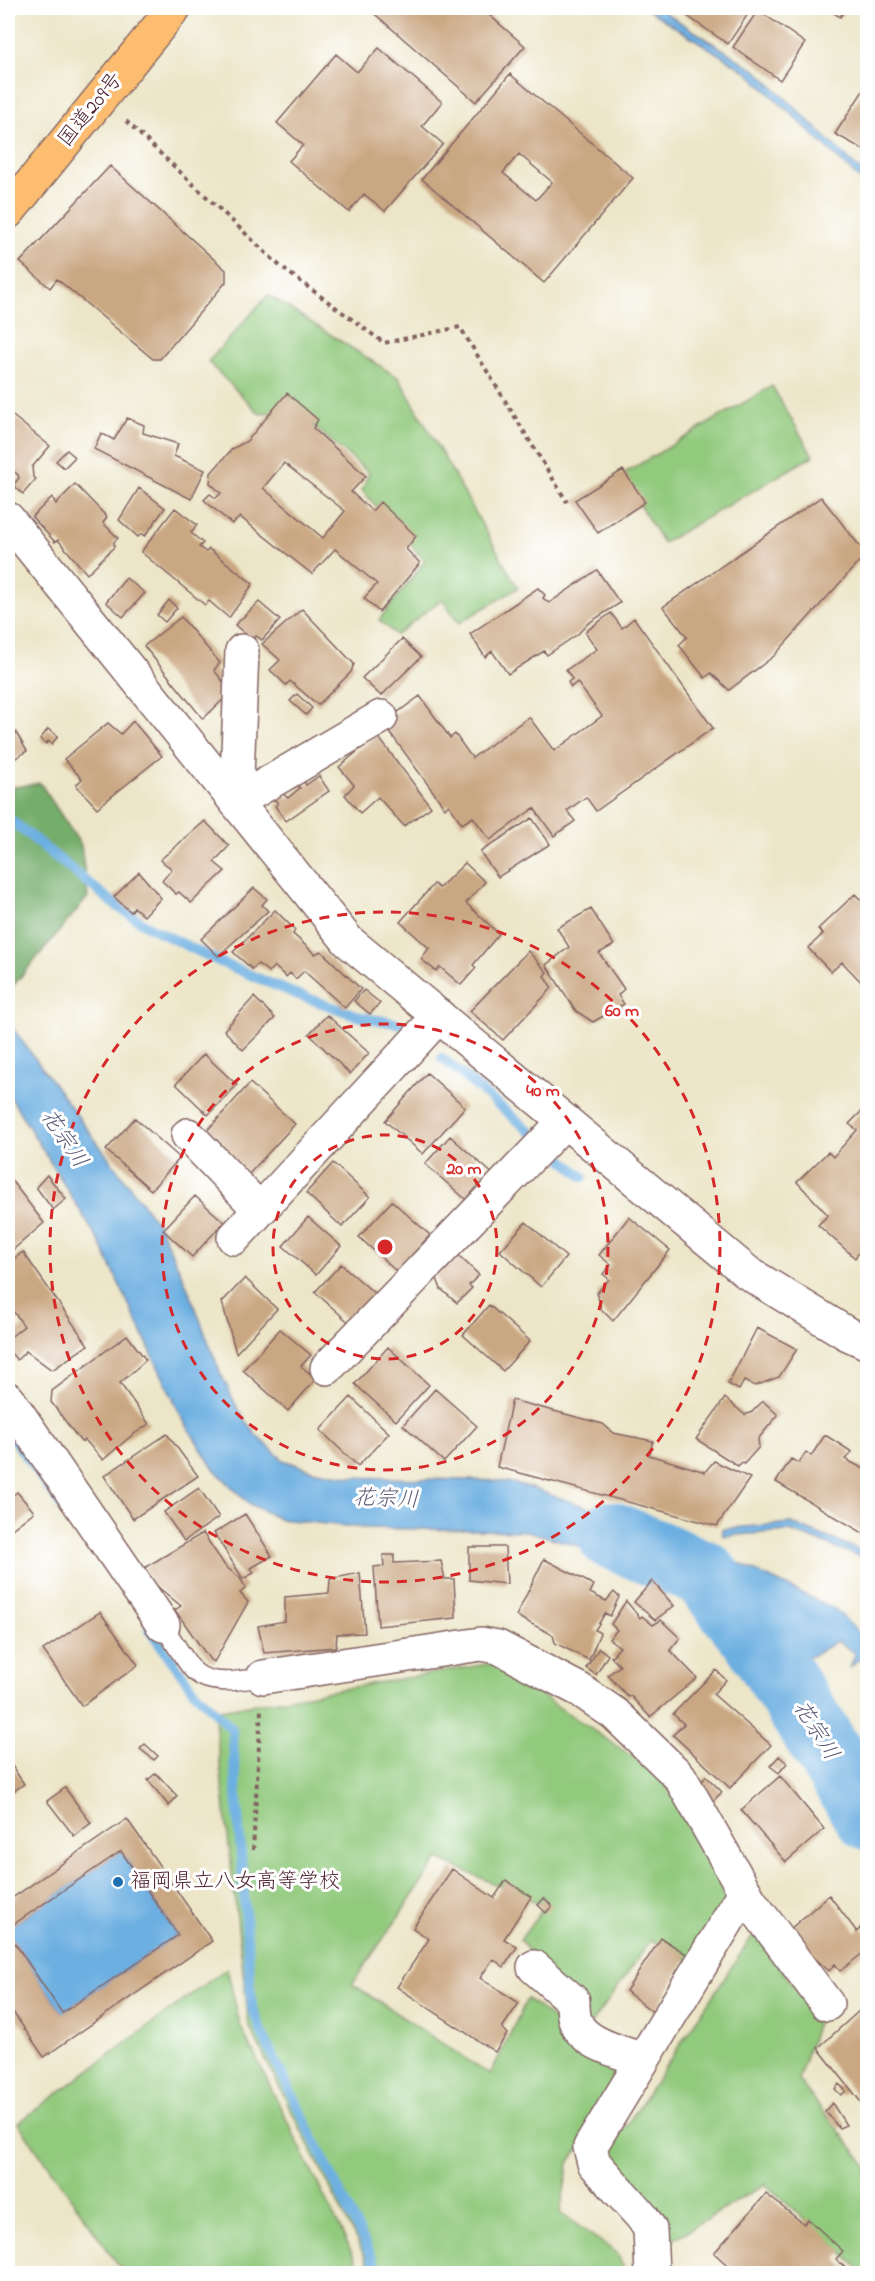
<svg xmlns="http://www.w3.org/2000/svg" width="875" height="2281" viewBox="0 0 875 2281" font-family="'Indie Flower','Klee One',sans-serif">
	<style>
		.green { fill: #91c97d; stroke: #6e7454; stroke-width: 1.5 }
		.forest { fill: #74ad6c; stroke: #5f664c; stroke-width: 1.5 }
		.water { fill: #6cafe1; stroke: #5b6786; stroke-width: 1.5 }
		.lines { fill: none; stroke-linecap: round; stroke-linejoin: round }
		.stream { stroke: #6cafe1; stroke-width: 10 }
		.river { stroke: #6cafe1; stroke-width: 68 }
		.building { fill: #caa783; fill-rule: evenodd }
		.service-casing { stroke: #836462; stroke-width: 21 }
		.minor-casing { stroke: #836462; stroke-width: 36 }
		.tertiary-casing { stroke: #836462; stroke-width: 36 }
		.trunk-casing { stroke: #836462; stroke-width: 36 }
		.path { stroke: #836462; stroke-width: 4; stroke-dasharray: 4.5 4.5; stroke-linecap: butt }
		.service { stroke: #fff; stroke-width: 18 }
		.minor { stroke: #fff; stroke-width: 33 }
		.tertiary { stroke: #fff; stroke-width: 33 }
		.trunk { stroke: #fcbd6f; stroke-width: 33 }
		.ring { fill: none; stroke: #d62828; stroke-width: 3; stroke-dasharray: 10 8 }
		.poi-dot { fill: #1f6fb2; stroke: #fff; stroke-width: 2 }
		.labels { text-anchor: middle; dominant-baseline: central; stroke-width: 6; stroke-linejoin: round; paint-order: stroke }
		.street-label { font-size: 21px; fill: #4a1f2b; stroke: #fff }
		.poi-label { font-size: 21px; fill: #4a1f2b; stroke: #fff; text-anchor: start }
		.water-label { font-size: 22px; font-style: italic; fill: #585974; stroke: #fff }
		.centre { fill: #d62828; stroke: #fff; stroke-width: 3 }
		.ring-label { font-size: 18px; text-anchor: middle; font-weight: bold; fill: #d62828; stroke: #fff; stroke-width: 6; stroke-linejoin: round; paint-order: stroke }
	</style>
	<rect width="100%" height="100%" fill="#fff"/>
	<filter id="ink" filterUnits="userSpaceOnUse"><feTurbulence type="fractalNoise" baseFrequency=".0167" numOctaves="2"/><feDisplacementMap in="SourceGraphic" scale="12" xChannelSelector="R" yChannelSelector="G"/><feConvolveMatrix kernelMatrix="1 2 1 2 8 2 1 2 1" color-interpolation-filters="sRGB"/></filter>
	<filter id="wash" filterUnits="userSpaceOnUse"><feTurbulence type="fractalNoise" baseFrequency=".008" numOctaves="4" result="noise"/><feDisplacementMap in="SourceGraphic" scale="24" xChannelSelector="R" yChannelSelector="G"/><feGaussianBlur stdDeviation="1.35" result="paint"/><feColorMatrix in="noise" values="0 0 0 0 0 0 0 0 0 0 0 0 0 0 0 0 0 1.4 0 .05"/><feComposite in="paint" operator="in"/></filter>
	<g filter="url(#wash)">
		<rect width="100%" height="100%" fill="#ece5c7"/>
		<path class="green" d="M268 295 399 378 518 588 459 623 442 599 396 635 379 620 425 561 362 490 369 473 292 408 260 414 208 362Z
			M772 386 813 456 663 543 621 475Z
			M493 1663 660 1775 729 1895 694 1964 651 1940 588 2029 520 1940 545 1906 438 1859 352 1984 490 2075 527 1999 627 2074 569 2163 560 2213 617 2253 626 2273H373L249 2026 214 1711Z
			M755 1932 818 2020 798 2080 867 2166V2273H864L765 2184 666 2244 602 2162Z
			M227 1968 240 2025 362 2273H124L18 2123Z"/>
		<path class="forest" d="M40 783 81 845 88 897 8 992V788Z"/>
		<path class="water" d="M645 8H658L757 71 867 177V186L747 72Z
			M8 1022 159 1226 187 1286 220 1372 237 1407 255 1434 283 1460 312 1470 351 1477 502 1481 522 1485 707 1548 687 1589 604 1553 527 1531 365 1528 279 1519 248 1503 213 1468 182 1418 100 1243 8 1093Z
			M791 1523 867 1553V1559L790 1531 723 1536 722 1529Z
			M728 1558 835 1609 867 1641V1651L850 1668 855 1653 837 1641 812 1656 785 1659 788 1670 826 1704 840 1751 867 1785V1852L773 1686 704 1601Z
			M121 1851 178 1935 62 2013 8 1933V1928Z"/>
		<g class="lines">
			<path class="stream" d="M8 818 118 907 149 927 220 962 293 993 361 1017 400 1024
				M442 1058 532 1133
				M561 1158 583 1177
				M8 1431 70 1518
				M149 1629 194 1691 232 1729 252 2008 265 2040 380 2274"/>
			<path class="river" d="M611 1535 704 1574 758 1641 868 1816"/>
		</g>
		<g id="blocks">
			<path class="building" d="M368 8H481L525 46 476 102Z
				M682 8H752L728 44 680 11Z
				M826 8H846L840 17Z
				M758 10 805 43 780 80 733 47Z
				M379 48 442 102 422 126 443 144 385 211 364 194 349 212 289 161 303 145 277 123 336 54 357 72Z
				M510 74 633 178 544 283 422 179ZM519 154 552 182 536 200 503 173Z
				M868 83V152L835 134Z
				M110 166 226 270V282L160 359H153L57 279 50 288 20 262Z
				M287 393 318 420 313 428 366 476 351 492 372 511 380 502 416 536 406 549 420 563 379 612 364 598 377 584 335 549 312 574 240 517 232 524 204 500 210 494 216 498 221 493 210 483 211 473 232 449 247 441ZM284 463 345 511 323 538 263 488Z
				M8 412 50 446 32 467 33 477 36 479 23 494 13 485 19 478 18 475 8 466Z
				M127 418 144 425 143 433 178 444 174 456 205 470 191 499 94 449 101 433 114 440Z
				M67 450 75 457 64 468 56 461Z
				M623 470 645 502 598 533 575 500Z
				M75 484 107 517 103 523 118 538 114 542V547L87 574 58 540 55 542 32 517 52 497 56 504Z
				M139 488 165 508 145 536 141 534 138 537 119 520Z
				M821 497 866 554 774 656 729 690 711 673 705 678 679 645 687 637 663 607Z
				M175 508 197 525 191 533 203 543 199 547 206 552 209 549 253 584 229 618 209 601 205 605 141 552Z
				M597 570 620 603 587 624 578 634 547 655 544 651 508 674 492 651 485 657 470 634 538 588 545 595 543 598 549 603Z
				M126 578 145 593 123 617 106 602Z
				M169 600 177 608 165 622 157 615Z
				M259 602 280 620 262 640 256 636 252 640 235 625Z
				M302 609 354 664 351 672 318 705 290 681 286 685 270 670 280 660 262 644Z
				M611 613 622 628 634 618 713 728 596 811 586 797 567 811 575 821 554 836 534 808 490 840 473 817 462 824 449 805 445 808 383 723 420 696 450 738 455 734 472 758 529 717 554 751 602 716 577 682 571 687 568 682 572 679 566 670 597 649 585 632Z
				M181 617 220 663 214 670 231 692 203 719 144 646Z
				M402 639 421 657 381 696 362 678Z
				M297 694 312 708 306 715 290 701Z
				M8 719 27 751 8 763Z
				M133 721 162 756 97 808 76 785 82 779 64 759 108 723 121 734Z
				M48 729 58 736 52 744 48 741 46 744 40 739Z
				M377 735 431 807 404 826 378 797 360 813 345 795 354 785 339 767Z
				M319 776 329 791 286 821 275 806 278 803 274 799 280 791 288 798 300 788 296 784 303 780 306 785Z
				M532 818 550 844 498 877 480 852Z
				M205 821 229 846 214 862 225 871 191 903 179 892 176 894 162 881 172 869 160 860Z
				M465 863 485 882 466 903 499 934 473 965 476 968 461 985 440 967 436 971 421 959 429 948 400 922 434 884 439 888Z
				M139 872 161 898 144 916 134 907 131 912 114 897Z
				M254 888 267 899 262 905 268 911 218 956 201 939Z
				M855 894 861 900 868 894V989L842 962 831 972 808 948 823 934 818 929Z
				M591 909 614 945 599 953 624 989 618 995 624 1004 593 1022 576 1011 546 965 569 947 557 928Z
				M275 910 295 930 293 934 315 954 321 951 361 989 345 1008 304 971 296 979 290 973 286 977 274 966 269 972 258 964 252 969 233 952Z
				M528 951 547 972 544 976 552 988 503 1040 470 1011Z
				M364 990 380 1003 370 1014 354 1001Z
				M254 997 275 1018 243 1050 224 1030Z
				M327 1015 369 1053 350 1074 309 1034Z
				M204 1054 237 1085 208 1115 176 1084Z
				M427 1073 465 1107 423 1154 385 1121Z
				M250 1083 295 1124 249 1174 204 1134Z
				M868 1105V1258L860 1251 855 1258 818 1225 828 1215 797 1182 828 1152 833 1157 857 1130 849 1124Z
				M135 1118 180 1158 151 1190 106 1150Z
				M450 1136 495 1176 470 1203 425 1164Z
				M333 1163 370 1197 342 1227 306 1193Z
				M47 1175 66 1199 53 1210 36 1187Z
				M8 1176 44 1223 8 1254Z
				M195 1196 224 1222 192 1257 163 1230Z
				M392 1201 430 1235 397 1272 359 1237Z
				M308 1217 341 1246 316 1275 283 1246Z
				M629 1217 670 1250 613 1321 601 1309 597 1293 609 1279 603 1274 611 1265 599 1255Z
				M526 1222 566 1257 541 1287 500 1251Z
				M23 1252 88 1345 52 1370 26 1351 17 1360 8 1350V1339L24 1326 8 1304V1263Z
				M457 1254 479 1275 469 1285 472 1288 457 1303 441 1289 436 1276Z
				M341 1264 381 1299 355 1328 315 1292Z
				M245 1278 277 1309 236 1353 222 1302Z
				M489 1305 530 1341 503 1371 463 1335Z
				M757 1328 797 1349 779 1377 755 1386 744 1381 739 1390 728 1384Z
				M280 1329 311 1355 301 1366 316 1379 288 1411 243 1370Z
				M127 1335 146 1360 120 1383 149 1424 131 1436 103 1460 85 1440 81 1442 51 1402 52 1391Z
				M388 1347 429 1385 396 1421 355 1384Z
				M435 1389 477 1426 444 1462 403 1425Z
				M351 1397 389 1433 358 1466 320 1430Z
				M725 1398 745 1415 752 1412 763 1401 778 1415 758 1439 759 1447 744 1464 742 1462 738 1466 696 1439Z
				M512 1400 603 1424 613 1433 653 1441 649 1455 705 1472 714 1461 750 1478 717 1526 497 1467Z
				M167 1434 198 1476 133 1519 104 1476Z
				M825 1435 852 1452 845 1459 868 1471V1536L776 1482 791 1459 799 1463 806 1452 811 1456Z
				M199 1488 219 1517 184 1541 164 1512Z
				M17 1492 34 1512 8 1532V1499Z
				M245 1514 272 1556 251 1568 254 1573 243 1579 214 1533Z
				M203 1533 225 1566 240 1578 246 1588 240 1593 248 1602 214 1662 210 1660 175 1610 181 1606 158 1587 155 1588 144 1568Z
				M469 1547H505L507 1584 469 1580Z
				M383 1555H394V1563L441 1561 445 1579H454L456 1618 378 1626 374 1567 384 1566Z
				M544 1559 594 1585 590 1593 606 1601 614 1592 619 1597 610 1616 605 1613 595 1630 600 1633 589 1660 555 1643 553 1635 516 1616Z
				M360 1573 365 1633 337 1634 336 1647 264 1653 258 1626 285 1621V1597L329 1593 330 1579Z
				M652 1581 674 1606 655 1620 634 1602Z
				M626 1601 640 1618 642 1616 653 1625 661 1620 680 1638 670 1650 697 1678 650 1717 631 1696 628 1697 608 1675 620 1666 611 1657 620 1647 609 1639 617 1630 611 1624Z
				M100 1612 138 1665 82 1706 43 1650Z
				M599 1648 608 1655 596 1675 586 1668Z
				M716 1670 726 1680 713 1694 771 1745 730 1788 673 1735 684 1724 673 1714Z
				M145 1744 158 1756 154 1760 140 1749Z
				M779 1756 787 1763 779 1773 770 1766Z
				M8 1760 24 1784 8 1795Z
				M156 1773 177 1796 169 1806 148 1780Z
				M706 1776 722 1792 711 1803 701 1783Z
				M780 1776 824 1829 786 1862 741 1810Z
				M65 1788 91 1823 74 1836 47 1801Z
				M127 1819 212 1941 44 2057 8 2005V1933L62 2013 178 1935 121 1851 8 1928V1901Z
				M452 1869 494 1898 506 1880 531 1897 504 1939 517 1947 504 1967 493 1959 480 1978 519 2003 502 2028 507 2034 495 2052 397 1987 429 1939 413 1928Z
				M829 1895 857 1932 861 1927 868 1935V1949L840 1971 835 1964 829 1971 806 1950 789 1930Z
				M544 1898 552 1906 546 1913 538 1905Z
				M661 1938 688 1955 654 2013 626 1991Z
				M860 2010 868 2019V2111L818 2048Z
				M15 2054 11 2074 8 2070V2057Z
				M839 2084 846 2091 841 2095 835 2089Z
				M832 2103 846 2125 839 2128 825 2111Z
				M766 2194 804 2224 808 2219 843 2251 836 2259 852 2274H737L714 2253Z"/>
		</g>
	</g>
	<g filter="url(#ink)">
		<use href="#blocks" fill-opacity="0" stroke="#836462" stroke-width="1.5"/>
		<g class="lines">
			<defs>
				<path id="service" d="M163 1625C172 1638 185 1662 195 1672 212 1687 243 1680 263 1677"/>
				<path id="minor" d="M236 802 381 717
					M236 802 242 651
					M188 1135 260 1210
					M234 1238 439 1016
					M327 1368 565 1121
					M8 1399 163 1625
					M263 1677 481 1644 498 1647 580 1690 615 1714 680 1777 750 1901 827 2004
					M534 1967 573 2001C573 2007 573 2014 575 2020 582 2044 622 2052 643 2060
					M652 2274 650 2229 643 2218 594 2163 590 2147 745 1892"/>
				<path id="tertiary" d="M8 519 348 941 748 1273 846 1333 868 1343"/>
				<path id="trunk" d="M8 212 174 8"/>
			</defs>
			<use href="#service" class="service-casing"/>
			<use href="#minor" class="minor-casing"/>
			<use href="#tertiary" class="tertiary-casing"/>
			<use href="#trunk" class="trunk-casing"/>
			<path class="path" d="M126 121 281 267 384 343 460 327 567 502
				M253 1850 261 1710"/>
			<use href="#service" class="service"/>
			<use href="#minor" class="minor"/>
			<use href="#tertiary" class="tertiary"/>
			<use href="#trunk" class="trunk"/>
		</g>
	</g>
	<g class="ring">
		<circle cx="385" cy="1247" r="112"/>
		<circle cx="385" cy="1247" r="223"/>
		<circle cx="385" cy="1247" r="335"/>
	</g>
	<circle class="poi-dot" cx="118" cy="1882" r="6"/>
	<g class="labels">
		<g class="street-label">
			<text transform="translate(91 110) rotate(-51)">国道209号</text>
		</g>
		<g class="poi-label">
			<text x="130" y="1882">福岡県立八女高等学校</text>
		</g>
		<g class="water-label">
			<text transform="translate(63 1139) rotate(56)">花宗川</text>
			<text transform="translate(386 1500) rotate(2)">花宗川</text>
			<text transform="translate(815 1731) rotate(58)">花宗川</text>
		</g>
	</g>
	<circle cx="385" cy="1247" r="9" class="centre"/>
	<g class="ring-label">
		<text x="622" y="1016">60 m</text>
		<text x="543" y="1096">40 m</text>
		<text x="464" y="1174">20 m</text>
	</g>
	<rect width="875" height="2281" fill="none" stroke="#fff" stroke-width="30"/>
</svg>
